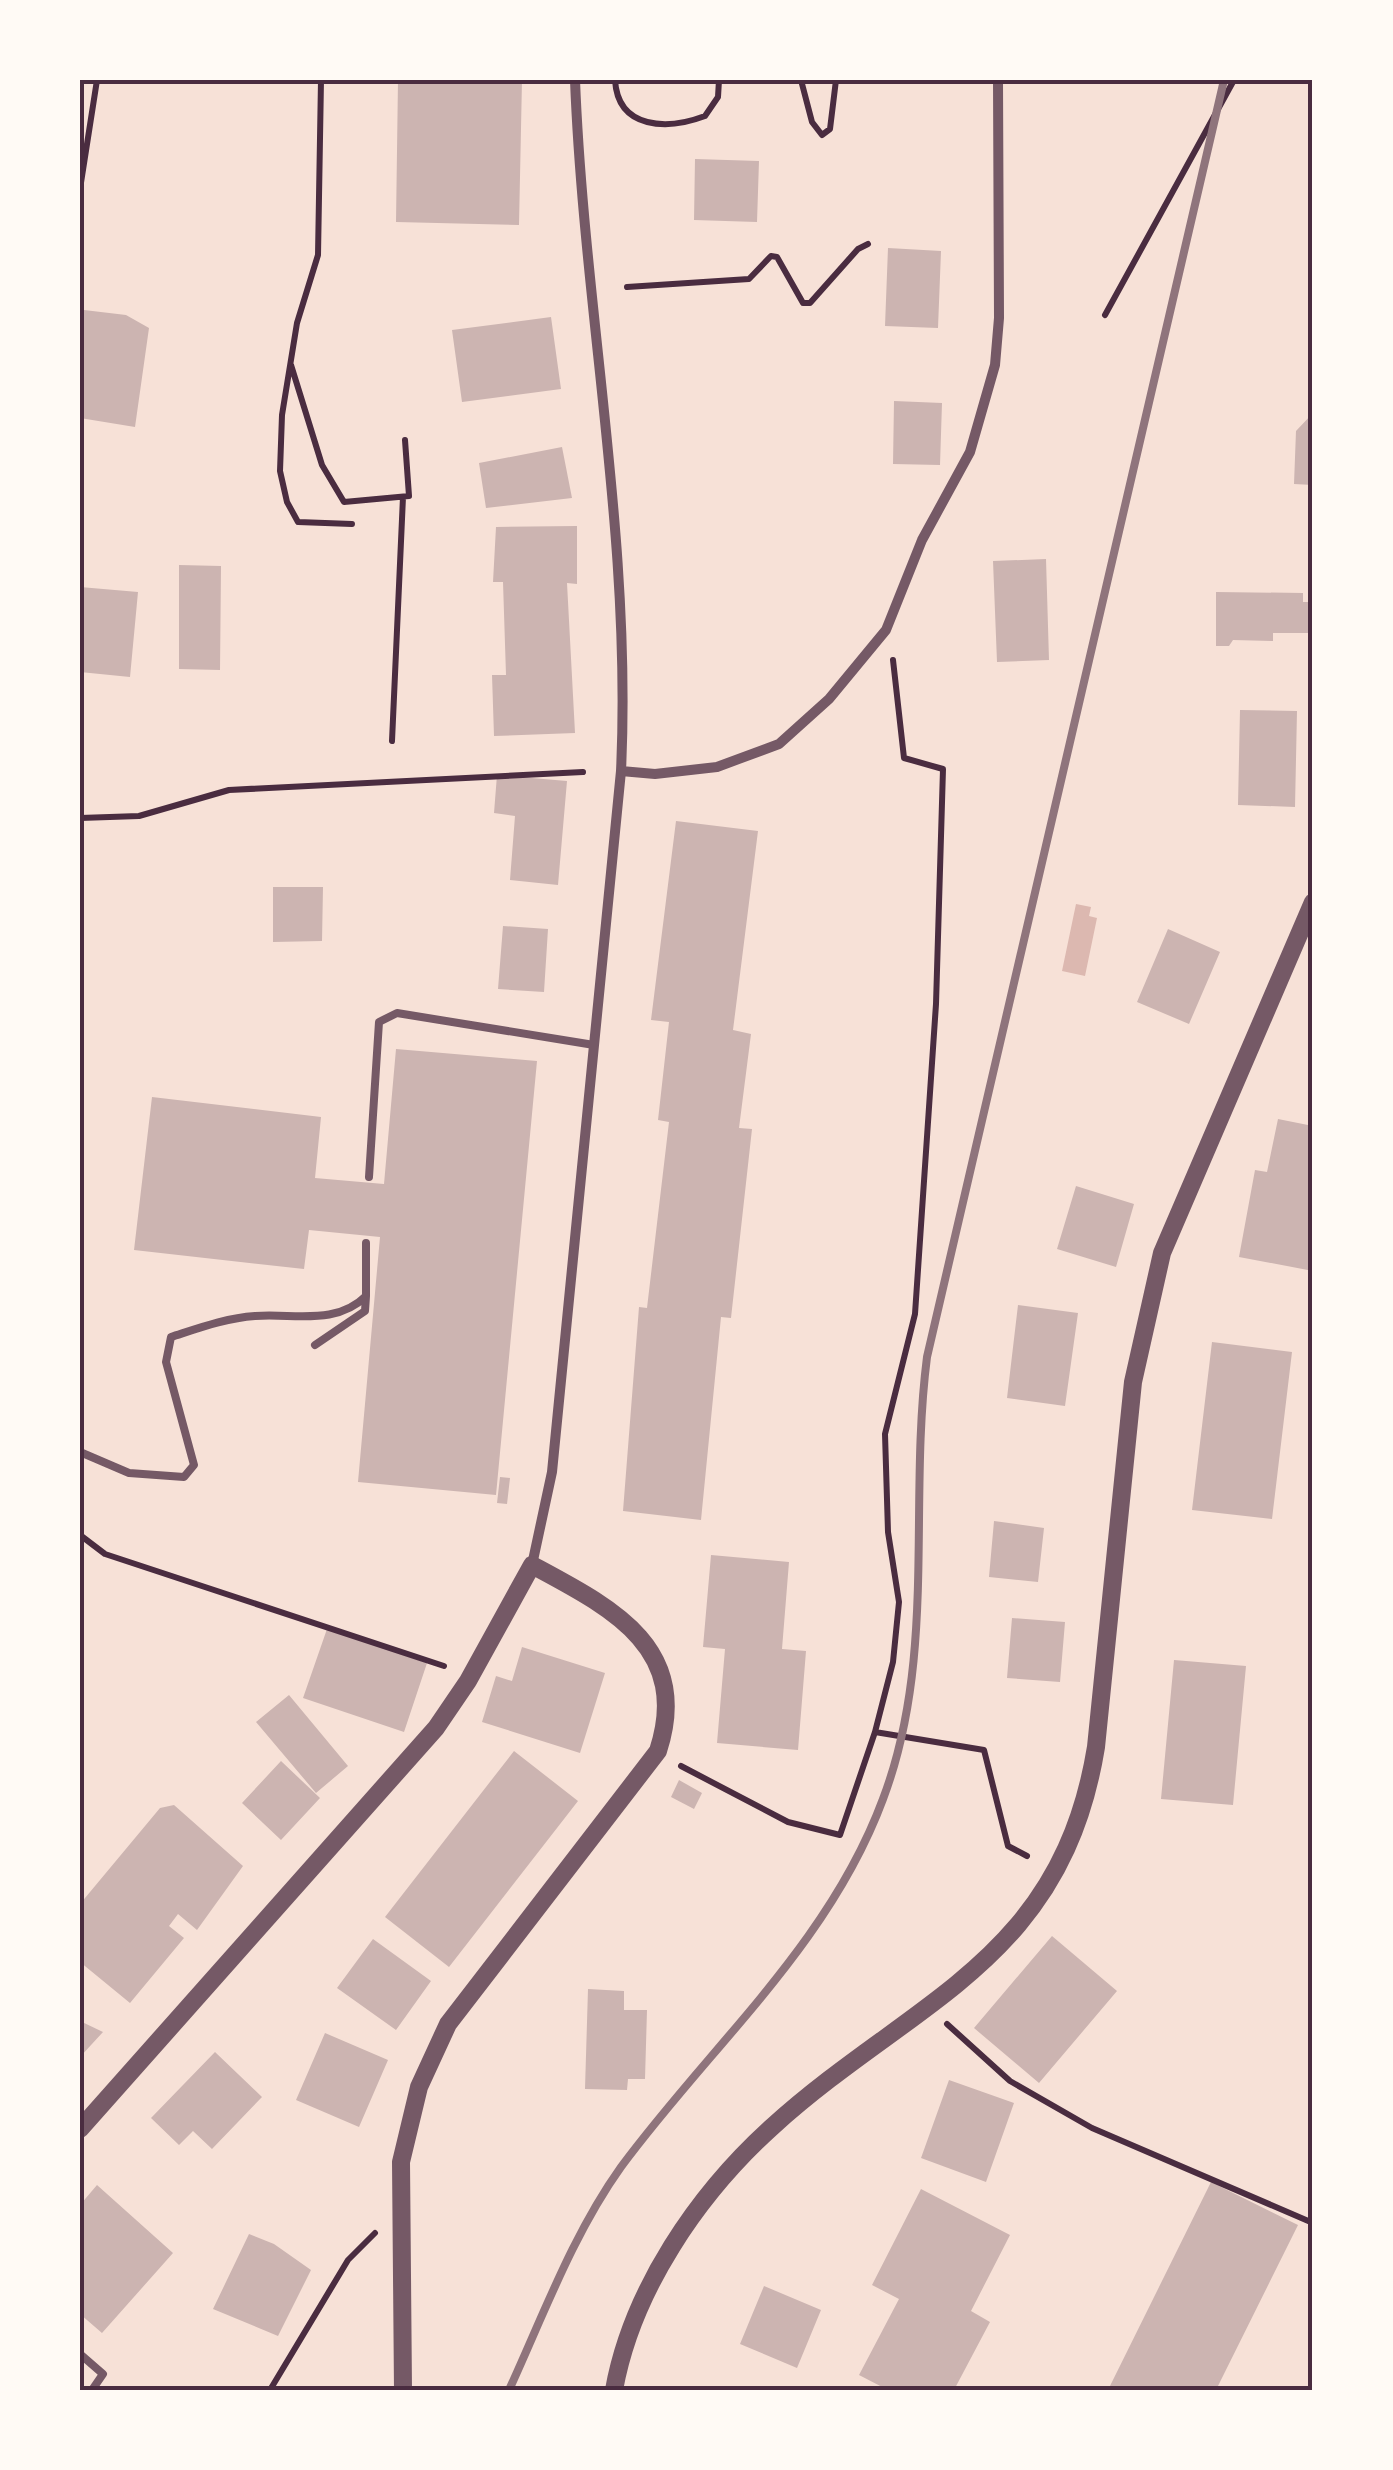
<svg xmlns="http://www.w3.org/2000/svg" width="1393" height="2470" viewBox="0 0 1393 2470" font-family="Merriweather,serif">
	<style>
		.water { fill: #dcb8b0 }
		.building { fill: #ccb4b1 }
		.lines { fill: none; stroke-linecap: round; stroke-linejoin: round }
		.path { stroke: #4a2c40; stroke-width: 6 }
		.service { stroke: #755966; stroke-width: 8 }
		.minor { stroke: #755966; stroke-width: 10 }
		.tertiary { stroke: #755966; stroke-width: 18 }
		.rail { stroke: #8f747c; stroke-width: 8 }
		.neatline { fill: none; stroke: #4a2c40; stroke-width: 4 }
	</style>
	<rect width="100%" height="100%" fill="#f7e1d7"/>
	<path class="water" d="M1076 904 1091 907 1089 916 1097 918 1085 976 1062 971Z"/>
	<path class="building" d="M398 80H522L519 225 396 222Z
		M695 159 759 161 757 222 694 220Z
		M888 248 941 251 938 328 885 326Z
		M84 310 126 315 149 328 135 427 80 418Z
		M551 317 561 389 462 402 452 330Z
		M894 401 942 403 940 465 893 464Z
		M1313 413V485L1294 484 1296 431Z
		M562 447 572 498 486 508 479 463Z
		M577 526V584L567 583 575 733 494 736 492 675H506L503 582H493L496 527Z
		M1046 559 1049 660 997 662 993 561Z
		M179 565 221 566 220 670 179 669Z
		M80 587 138 592 130 677 80 672Z
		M1216 592 1303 593V602H1313V633H1273V641L1233 640 1229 646H1216Z
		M1240 710 1297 711 1295 807 1238 805Z
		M497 775 567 781 558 885 510 880 515 816 494 813Z
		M676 821 758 831 733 1030 751 1034 739 1128 752 1129 731 1318 721 1317 701 1520 623 1511 639 1307 647 1308 669 1122 658 1120 669 1022 651 1020Z
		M273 887H323L322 941 273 942Z
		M503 926 548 929 544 992 498 989Z
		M1168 929 1220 952 1189 1024 1137 1002Z
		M396 1049 537 1061 496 1495 358 1482 380 1237 309 1230 304 1269 134 1250 152 1097 321 1117 315 1178 384 1184Z
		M1278 1119 1313 1126V1271L1239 1257 1255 1170 1267 1172Z
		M1076 1186 1134 1204 1116 1267 1057 1249Z
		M1018 1305 1078 1313 1065 1406 1007 1398Z
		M1212 1342 1292 1352 1272 1519 1192 1510Z
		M500 1477 510 1478 507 1504 497 1503Z
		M994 1521 1044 1528 1038 1582 989 1577Z
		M711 1555 789 1562 782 1649 806 1651 798 1750 717 1743 725 1649 703 1647Z
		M1012 1618 1065 1622 1060 1682 1007 1678Z
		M327 1629 427 1663 404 1732 303 1698Z
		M522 1647 605 1673 580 1753 482 1722 496 1676 512 1681Z
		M1174 1660 1246 1666 1233 1805 1161 1799Z
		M289 1695 348 1766 316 1793 256 1722Z
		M514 1751 578 1801 449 1967 385 1917Z
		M281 1761 320 1798 281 1840 242 1803Z
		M679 1780 702 1793 694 1809 671 1797Z
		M174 1805 243 1866 197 1930 178 1914 169 1926 184 1938 130 2003 80 1962V1904L160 1808Z
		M1052 1936 1117 1991 1039 2083 974 2028Z
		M373 1939 431 1981 396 2030 337 1988Z
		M588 1989 624 1991V2010H647L645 2079H628L627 2090 585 2089Z
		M80 2021 103 2032 80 2057Z
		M325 2033 388 2060 359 2127 296 2100Z
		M215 2052 262 2097 212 2149 193 2131 179 2145 151 2118Z
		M949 2080 1014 2103 986 2182 921 2158Z
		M1211 2182 1298 2225 1216 2390H1108Z
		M97 2185 173 2253 102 2333 80 2314V2205Z
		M921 2189 1010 2235 971 2311 990 2322 954 2390H888L859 2375 899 2299 872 2285Z
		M249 2234 274 2244 311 2270 278 2336 213 2309Z
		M764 2286 821 2310 797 2368 740 2344Z"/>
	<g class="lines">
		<path class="path" d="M321 80 318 255 297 323 282 415 280 471 287 502 298 522 352 524
			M615 80C618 130 668 130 705 116L718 97 719 80
			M801 80 812 122 822 135 830 129 836 80
			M80 189 97 80
			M627 287 749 279 771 256 777 257 803 303H810L858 249 868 244
			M1105 315 1234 80
			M291 365 322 465 344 502 409 496 405 440
			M392 741 403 497
			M80 818 139 816 229 790 583 772
			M80 1535 105 1554 444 1666
			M875 1732 984 1750 1008 1846 1027 1856
			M681 1766 788 1822 840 1835 875 1732 893 1662 899 1602 888 1532 885 1434 915 1314 936 1004 943 769 904 758 893 660
			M947 2024 1010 2081 1092 2128 1313 2223
			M270 2390 348 2260 375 2233"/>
		<path class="service" d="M369 1177 379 1022 397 1013 594 1045
			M315 1345 365 1311 366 1296
			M80 1452 129 1473 184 1477 194 1465 166 1362 171 1337C199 1328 226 1318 255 1316 294 1313 336 1326 366 1296V1243
			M80 2354 103 2374 92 2390"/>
		<path class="minor" d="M621 771 655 774 717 767 779 744 829 699 886 630 922 540 970 452 995 365 999 318 998 80
			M532 1565 552 1472 621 771C632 539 584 311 575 80"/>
		<path class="tertiary" d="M80 2129 436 1728 468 1681 532 1565C610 1607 692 1647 658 1751L448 2024 419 2087 401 2162 403 2390
			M614 2390C632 2290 698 2194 772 2127 913 1999 1061 1962 1096 1747L1133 1382 1162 1253 1313 902"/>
		<path class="rail" d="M509 2390C543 2316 573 2234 621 2167 711 2045 829 1945 883 1799 937 1656 908 1505 927 1357L1224 80"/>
	</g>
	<rect width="1393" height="2470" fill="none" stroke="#fffaf5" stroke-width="165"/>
	<rect x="82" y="82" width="1228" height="2306" class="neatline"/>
</svg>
